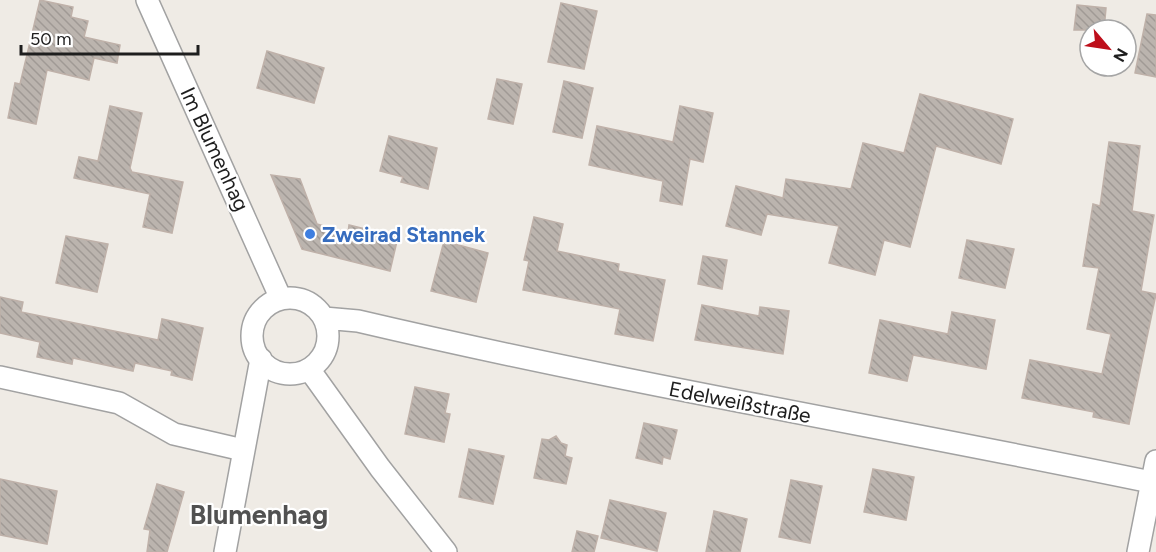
<svg xmlns="http://www.w3.org/2000/svg" width="1156" height="552" viewBox="0 0 1156 552" font-family="Figtree,sans-serif">
	<style>
		.building { fill: url(#building-back-hatch); stroke: #bfb1a9; stroke-width: 1.5 }
		.lines { fill: none; stroke-linecap: round; stroke-linejoin: round }
		.minor-casing { stroke: #a2a2a2; stroke-width: 24 }
		.minor { stroke: #fff; stroke-width: 21 }
		.shop-dot { fill: #3f7fe0; stroke: #fff; stroke-width: 2 }
		.labels { text-anchor: middle; dominant-baseline: central; stroke-width: 4.5; stroke-linejoin: round; paint-order: stroke }
		.street-label { font-size: 21px; fill: #1e1e1e; stroke: #fff }
		.shop-label { font-size: 21px; font-weight: bold; fill: #366cbe; stroke: #fff; text-anchor: start }
		.district-label { font-size: 27px; font-weight: bold; fill: #515151; stroke: #fff }
	</style>
	<defs>
		<pattern id="building-back-hatch" width="6" height="6" patternUnits="userSpaceOnUse" patternTransform="scale(1.5)"><rect width="6" height="6" fill="#bbb4ae"/><path d="M-1 5l2 2M0 0l6 6M5-1l2 2" fill="none" stroke="#a09a95"/></pattern>
	</defs>
	<rect width="100%" height="100%" fill="#efebe5"/>
	<path class="building" d="M40 0 73 7 71 17 88 21 84 37 120 45 117 63 94 58 89 80 47 70 36 124 8 118 15 83 20 84Z
		M561 3 597 11 584 69 548 62Z
		M1077 5 1106 8 1104 30H1074Z
		M1147 14 1156 15V77L1135 73Z
		M267 51 324 68 314 103 257 88Z
		M497 79 522 84 513 124 488 119Z
		M564 81 593 88 582 138 553 132Z
		M920 94 1013 119 1001 164 936 146 910 247 884 240 875 275 829 263 839 226 767 214 761 235 726 226 736 186 783 198 786 179 851 189 863 143 904 153Z
		M110 106 142 113 130 168 132 172 183 182 172 233 143 227 150 194 74 178 79 157 98 161Z
		M680 106 713 113 703 162 690 159 682 205 660 201 663 181 589 165 597 126 673 142Z
		M389 136 437 148 428 189 401 182 403 177 380 171Z
		M1109 142 1140 146 1132 211 1154 215 1141 291 1156 294 1129 424 1093 417 1094 412 1022 398 1030 360 1102 374 1111 334 1087 329 1099 268 1083 266 1093 204 1100 206Z
		M271 175 300 179 317 224 348 233 349 225 398 237 390 271 302 249Z
		M534 217 563 224 557 251 619 264 618 271 665 280 653 341 615 334 620 309 523 290 529 261 524 260Z
		M66 236 108 244 97 292 56 283Z
		M967 240 1014 249 1005 288 959 278Z
		M444 241 488 253 476 302 431 291Z
		M703 256 727 260 722 289 698 284Z
		M0 297 23 302 21 312 158 340 162 319 203 328 192 380 171 375 172 371 135 363 133 371 73 358 72 364 37 357 40 342 0 333Z
		M702 305 759 316 760 307 789 311 783 354 695 340Z
		M952 312 995 320 986 369 913 355 907 381 869 373 880 320 948 334Z
		M415 387 449 394 445 413 450 414 444 442 405 434Z
		M644 423 677 430 670 459 663 457 662 464 636 458Z
		M556 436 561 443 567 445 565 456 572 458 566 484 534 478 542 439 549 440Z
		M469 449 504 456 493 504 459 497Z
		M873 469 914 477 906 520 864 512Z
		M0 479 57 491 47 544 0 535Z
		M791 480 822 486 810 543 779 537Z
		M157 484 184 492 167 552H147L150 530 144 529Z
		M610 500 666 513 657 551 601 538Z
		M714 511 747 519 740 552H706Z
		M577 531 598 536 594 552H572Z"/>
	<g class="lines">
		<defs>
			<path id="minor" d="M147 0 281 299
				M252 336a38 38 0 1 1 76 0a38 38 0 1 1-76 0Z
				M324 318 358 321C622 383 890 428 1156 483
				M309 369 380 468 446 552
				M0 377 119 403 174 434 243 450
				M225 552 261 359
				M1138 552 1156 461"/>
		</defs>
		<use href="#minor" class="minor-casing"/>
		<use href="#minor" class="minor"/>
	</g>
	<circle class="shop-dot" cx="310" cy="234" r="6"/>
	<g class="labels">
		<g class="street-label">
			<text transform="translate(215 149) rotate(65)">Im Blumenhag</text>
			<text transform="translate(740 402) rotate(11)">Edelweißstraße</text>
		</g>
		<g class="shop-label">
			<text x="322" y="234">Zweirad Stannek</text>
		</g>
		<g class="district-label">
			<text x="259" y="514">Blumenhag</text>
		</g>
	</g>
	<g transform="translate(1108 48) rotate(119)"><circle r="28" fill="#ffffff" stroke="#a5a5a5" stroke-width="1.5"/>
	<path d="M0-4.5L10 22L0 15L-10 22Z" fill="#be0f1b"/>
	<text y="-9" font-size="16" font-weight="bold" text-anchor="middle" fill="#1e1e1e">N</text>
	</g>
	<path d="M21 45v9h177v-9" fill="none" stroke="#1e1e1e" stroke-width="3"/>
	<text x="30" y="45" font-size="18" fill="#1e1e1e" stroke="#ffffff" stroke-width="4.5" paint-order="stroke">50 m</text>
</svg>
